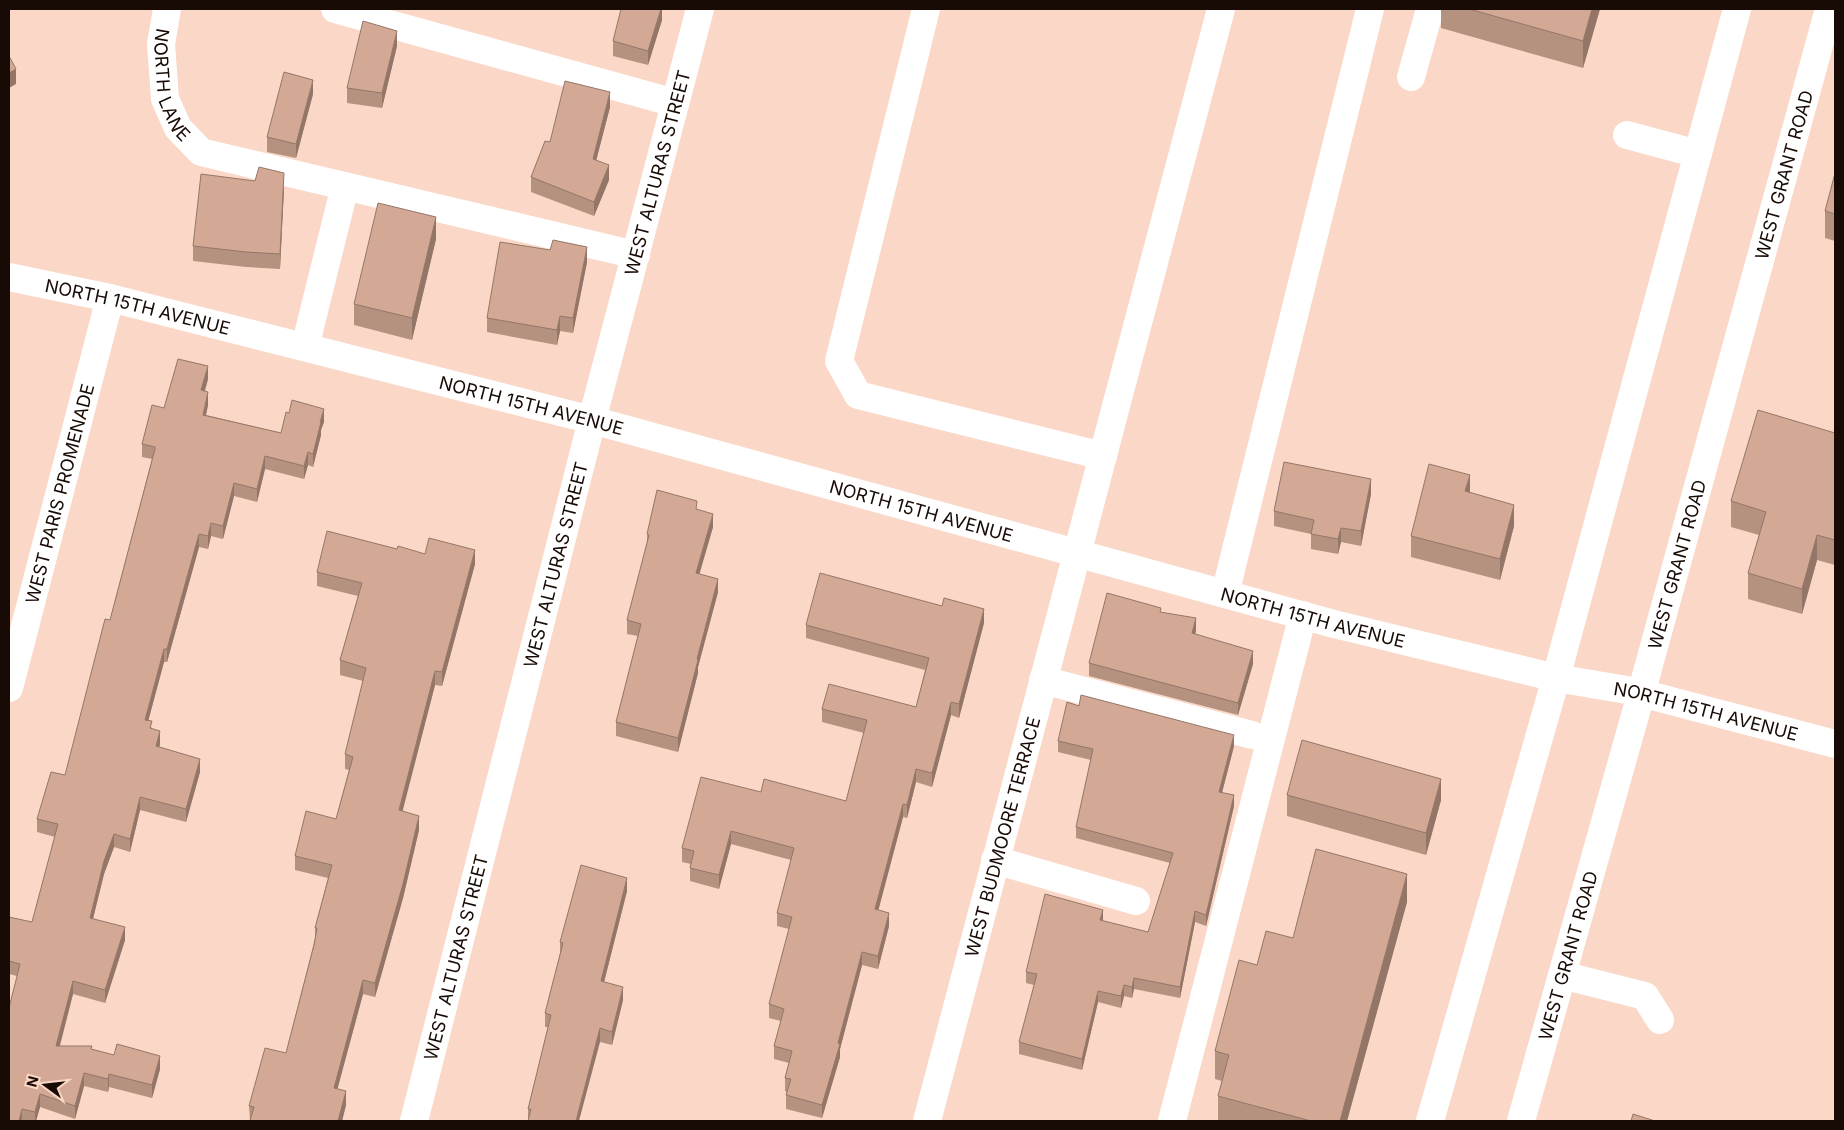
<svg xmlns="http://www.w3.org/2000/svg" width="1844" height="1130" viewBox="0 0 1844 1130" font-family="Inter,sans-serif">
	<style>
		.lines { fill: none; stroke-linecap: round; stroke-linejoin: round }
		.minor { stroke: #fff; stroke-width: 28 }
		.major { stroke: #fff; stroke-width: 28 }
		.wall { fill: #b59180 }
		.shaded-wall { fill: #947668 }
		.building { fill: #d3a995; stroke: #947668 }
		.labels { text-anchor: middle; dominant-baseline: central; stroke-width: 4.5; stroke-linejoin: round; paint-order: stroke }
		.street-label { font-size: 18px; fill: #180a04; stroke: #fad7c6 }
	</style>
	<rect width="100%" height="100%" fill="#fad7c6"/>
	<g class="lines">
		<g class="minor">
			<path id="s1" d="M167 9 161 44 165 99 178 128 201 152 636 255"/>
			<path d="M335 9 675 103"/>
			<path d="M926 9 839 361 858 395 1103 456"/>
			<path d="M1411 77 1430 9"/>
			<path d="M1627 135 1698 154"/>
			<path id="s2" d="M9 277 110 298 592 420 1334 624 1556 678 1633 691 1835 744"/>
			<path d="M305 347 345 186"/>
			<path d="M1225 594 1370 9"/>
			<path d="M1043 680 1252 735"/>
			<path id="s3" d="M9 688 110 298"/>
			<path d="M995 860 1136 901"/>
			<path d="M1562 975 1645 996 1660 1020"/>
			<path id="s4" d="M414 1121 592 420 700 9"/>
			<path id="s5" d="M927 1121 1221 9"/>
			<path d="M1172 1121 1303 615"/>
		</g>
		<g class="major">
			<path d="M1430 1121 1556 678 1737 9"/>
			<path id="s6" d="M1521 1121 1641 694 1829 9"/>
		</g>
	</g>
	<path class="wall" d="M662 9V20L648 65 613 56V41Z
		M1441 9H1600L1583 68 1441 28Z
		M397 46 382 108 347 103V88Z
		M313 94 296 158 267 152V137Z
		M610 107 596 160 609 180 594 216 531 192V177L550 142Z
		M1835 173V241L1825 238V211Z
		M284 188 280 269 246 267 193 261V246Z
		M436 239 412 340 354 325V304Z
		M587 262 573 333 560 331 557 345 487 332V318Z
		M208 379 205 391 208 405 206 415 281 433 324 422 321 430V435L313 467 308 465 304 479 265 469 257 502 234 496 223 539 211 536 208 549 199 547 167 662H164L148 721 160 744 159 747 200 772 186 822 140 810 130 852 114 847 104 874 93 918 125 940 105 1003 73 994 60 1046 92 1049 160 1069 152 1098 109 1087 108 1092 84 1086 75 1119 40 1107 36 1121H9L17 976 9 974V920L32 922 55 837 37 832V819L65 775 110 620 152 459 142 457V444L164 408Z
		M1835 433V565L1817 560 1802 614 1748 599V573L1759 535 1731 527V501Z
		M1470 492 1514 526 1500 580 1411 557V536Z
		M1371 494 1361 546 1341 542 1338 554 1311 549V534L1274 526V511Z
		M697 509 713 527 699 574 718 592 698 667V673L678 752 616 736V722L638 636 627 634V620L647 544V534Z
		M397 549 425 554 475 564 442 686 435 685 402 811 419 830 403 898 375 997 363 994 337 1089 346 1105 342 1121H250L249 1106 286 1053 315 939V928L328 878 295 870V856L336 819 349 770 345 769V754L363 681 340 675V660L358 596 317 586V572Z
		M1161 612 1196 631 1195 634 1253 664 1238 715 1089 676V663Z
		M984 623 959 718 951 715 932 787 916 782 907 818 903 817 878 910 889 926 878 969 862 965 840 1049V1057L822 1118 786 1109V1095L787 1092 785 1091V1078L789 1063 774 1059V1046L781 1021 769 1018V1004L789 929 777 926V913L791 860 731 844 719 889 690 881V868L691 864 682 862V848L761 792 846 801 864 733 822 722V709L916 707 925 670 806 638V625Z
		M1058 741 1234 746 1222 793 1234 806 1206 926 1195 922 1180 998 1134 989 1132 998 1124 996 1121 1008 1098 1002 1082 1070 1019 1054V1042L1034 985 1026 983V972L1103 921 1148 932 1170 863 1076 838V827L1091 760 1058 752Z
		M1287 795 1441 800 1426 855 1287 816Z
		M627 891 604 982 623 1000 612 1045 600 1042 528 1119V1109L548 1027H545V1013L560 954V942Z
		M1407 902 1347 1121H1218V1096L1222 1081 1215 1079V1051L1257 965 1293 938Z"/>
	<path class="shaded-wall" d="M661 9H662V20L648 65V51Z
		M1592 9H1600L1583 68V41Z
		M397 31V46L382 108V93Z
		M16 69V84L9 88V73Z
		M313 80V94L296 158V144Z
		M610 92V107L593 173V159Z
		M609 165V180L594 216V202Z
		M284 173V188L280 269V254Z
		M436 217V239L412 340V318Z
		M587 247V262L573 333V318Z
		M560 316V331L557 345V330Z
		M10 341V356L9 361V347Z
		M208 366V379L201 403V390Z
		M208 392V405L203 428V415Z
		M324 409V422L321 430V435L313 467V454L320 422Z
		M308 452V465L304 479V466Z
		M265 456V469L257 502V489Z
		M1470 475V496L1465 491Z
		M1371 479V494L1361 546V531Z
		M234 483V496L223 539V526Z
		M1514 505V526L1500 580V559Z
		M713 514V527L696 586V573Z
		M211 523V536L208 549V536Z
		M1341 528V542L1338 554V539Z
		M199 534V547L167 662V649Z
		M1817 535V560L1802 614V589Z
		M475 550V564L442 686V672Z
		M718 579V592L698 667V673L678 752V738L697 659Z
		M984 609V623L959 718V704Z
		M1196 618V631L1192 645V633Z
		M164 649V662L145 733V720Z
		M1253 651V664L1238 715V703Z
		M435 671V685L399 825V810Z
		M951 702V715L932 787V773Z
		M160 731V744L156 759V746Z
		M1234 735V746L1219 804V792Z
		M200 759V772L186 822V809Z
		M916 769V782L907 818V805Z
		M1441 779V800L1426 855V833Z
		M1234 795V806L1206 926V915Z
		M140 797V810L130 852V839Z
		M903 804V817L875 923V909Z
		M419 816V830L403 898 375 997V983Z
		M731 831V844L719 889V875Z
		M114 834V847L104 874 90 931V918L104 861Z
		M1407 874V902L1347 1121H1340Z
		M627 878V891L601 994V981Z
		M1103 910V921L1100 920Z
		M1195 911V922L1180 998V987Z
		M889 913V926L878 969V956Z
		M125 927V940L105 1003V990Z
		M862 952V965L840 1049V1057L822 1118V1105Z
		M1134 978V989L1132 998V987Z
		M363 980V994L334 1102V1088Z
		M73 981V994L56 1059V1046Z
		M1124 985V996L1121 1008V996Z
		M623 987V1000L612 1045V1032Z
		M1098 991V1002L1082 1070V1059Z
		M600 1028V1042L579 1121H576Z
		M160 1056V1069L152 1098V1085Z
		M84 1073V1086L75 1119V1106Z
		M109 1074V1087L108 1092V1079Z
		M346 1091V1105L342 1121H338Z
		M40 1094V1107L36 1121H35V1112Z
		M22 1109V1121H19Z"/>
	<path class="building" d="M621 9H661L648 51 613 41Z
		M1469 9H1592L1583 41Z
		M363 21 397 31 382 93 347 88Z
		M9 56 16 69 9 73Z
		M284 72 313 80 296 144 267 137Z
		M565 81 610 92 593 159 609 165 594 202 531 177 545 141 550 142Z
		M259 167 284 173 280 254 246 252 193 246 201 174 255 181Z
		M1835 173V214L1825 211Z
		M378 203 436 217 412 318 354 304Z
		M553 240 587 247 573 318 560 316 557 330 487 318 500 242 550 250Z
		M178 359 208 366 201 390 208 392 203 415 281 433 286 412 289 413 292 400 324 409 320 422H321L313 454 308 452 304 466 265 456 257 489 234 483 223 526 211 523 208 536 199 534 167 649H164L145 720 152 721 150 728 160 731 156 746 200 759 186 809 140 797 130 839 114 834 104 861 90 918 125 927 105 990 73 981 56 1046H92L91 1049 114 1055 117 1044 160 1056 152 1085 109 1074 108 1079 84 1073 75 1106 40 1094 35 1112 22 1109 19 1121H9V1008L20 964 9 961V917L32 922 58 824 37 819 51 772 65 775 105 619 110 620 155 449V447L142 444 152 405 164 408Z
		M1758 410 1835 433V540L1817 535 1802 589 1748 573 1766 512 1731 501Z
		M1284 462 1371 479 1361 531 1341 528 1338 539 1311 534 1314 520 1274 511Z
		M1429 464 1470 475 1465 491 1514 505 1500 559 1411 536Z
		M657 490 697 501 696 509 713 514 696 573 718 579 697 659 698 660 678 738 616 722 641 624 627 620 649 535 647 534Z
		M327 531 397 549 398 546 425 554 429 538 475 550 442 672 435 671 399 810 419 816 403 884 375 983 363 980 334 1088 346 1091 338 1121H250L254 1107 249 1106 265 1048 286 1053 314 945 317 928H315L332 865 295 856 306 811 336 819 353 757 345 754 366 668 340 660 362 583 317 572Z
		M820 573 942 606 944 598 984 609 959 704 951 702 932 773 916 769 907 805 903 804 875 909 889 913 878 956 862 952 838 1043 840 1044 822 1105 786 1095 791 1079 785 1078 792 1051 774 1046 784 1009 769 1004 792 917 777 913 794 848 731 831 719 875 690 868 694 851 682 848 701 777 761 792 764 779 846 801 867 720 822 709 829 684 916 707 929 658 806 625Z
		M1107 593 1161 608 1160 612 1196 618 1192 633 1253 651 1238 703 1089 663Z
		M1081 695 1234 735 1219 792 1234 795 1206 915 1195 911 1180 987 1134 978 1132 987 1124 985 1121 996 1098 991 1082 1059 1019 1042 1037 974 1026 972 1045 894 1103 910 1100 920 1148 932 1173 853 1076 827 1093 749 1058 741 1067 702 1079 706Z
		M1302 740 1441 779 1426 833 1287 795Z
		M1316 849 1407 874 1340 1121H1311L1218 1096 1229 1055 1215 1051 1239 960 1257 965 1266 931 1293 938Z
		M581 865 627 878 601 981 623 987 612 1032 600 1028 576 1121H528L531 1109H528L551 1015 545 1013 563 943 560 942Z
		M1633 1114 1655 1121H1631Z"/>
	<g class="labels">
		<g class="street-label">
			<text stroke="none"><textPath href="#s1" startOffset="78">NORTH LANE</textPath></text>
			<text stroke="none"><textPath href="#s4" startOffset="979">WEST ALTURAS STREET</textPath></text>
			<text stroke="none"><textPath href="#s6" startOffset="982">WEST GRANT ROAD</textPath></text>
			<text stroke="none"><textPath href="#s2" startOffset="132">NORTH 15TH AVENUE</textPath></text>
			<text stroke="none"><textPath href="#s2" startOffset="538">NORTH 15TH AVENUE</textPath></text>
			<text stroke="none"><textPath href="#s3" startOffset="201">WEST PARIS PROMENADE</textPath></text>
			<text stroke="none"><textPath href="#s2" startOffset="942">NORTH 15TH AVENUE</textPath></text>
			<text stroke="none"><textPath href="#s4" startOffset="574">WEST ALTURAS STREET</textPath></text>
			<text stroke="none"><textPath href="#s6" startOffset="578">WEST GRANT ROAD</textPath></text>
			<text stroke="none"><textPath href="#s2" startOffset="1348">NORTH 15TH AVENUE</textPath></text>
			<text stroke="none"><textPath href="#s2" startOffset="1752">NORTH 15TH AVENUE</textPath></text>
			<text stroke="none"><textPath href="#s5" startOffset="294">WEST BUDMOORE TERRACE</textPath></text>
			<text stroke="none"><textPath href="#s6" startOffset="172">WEST GRANT ROAD</textPath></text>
			<text stroke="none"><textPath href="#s4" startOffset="169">WEST ALTURAS STREET</textPath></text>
		</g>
	</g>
	<rect width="1844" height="1130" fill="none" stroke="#180a04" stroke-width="20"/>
	<g transform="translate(45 1085) rotate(285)" stroke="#fad7c6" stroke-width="4" paint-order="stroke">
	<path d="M0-4L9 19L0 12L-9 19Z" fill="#180a04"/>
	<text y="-8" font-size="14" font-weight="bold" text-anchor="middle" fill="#180a04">N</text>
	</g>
</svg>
